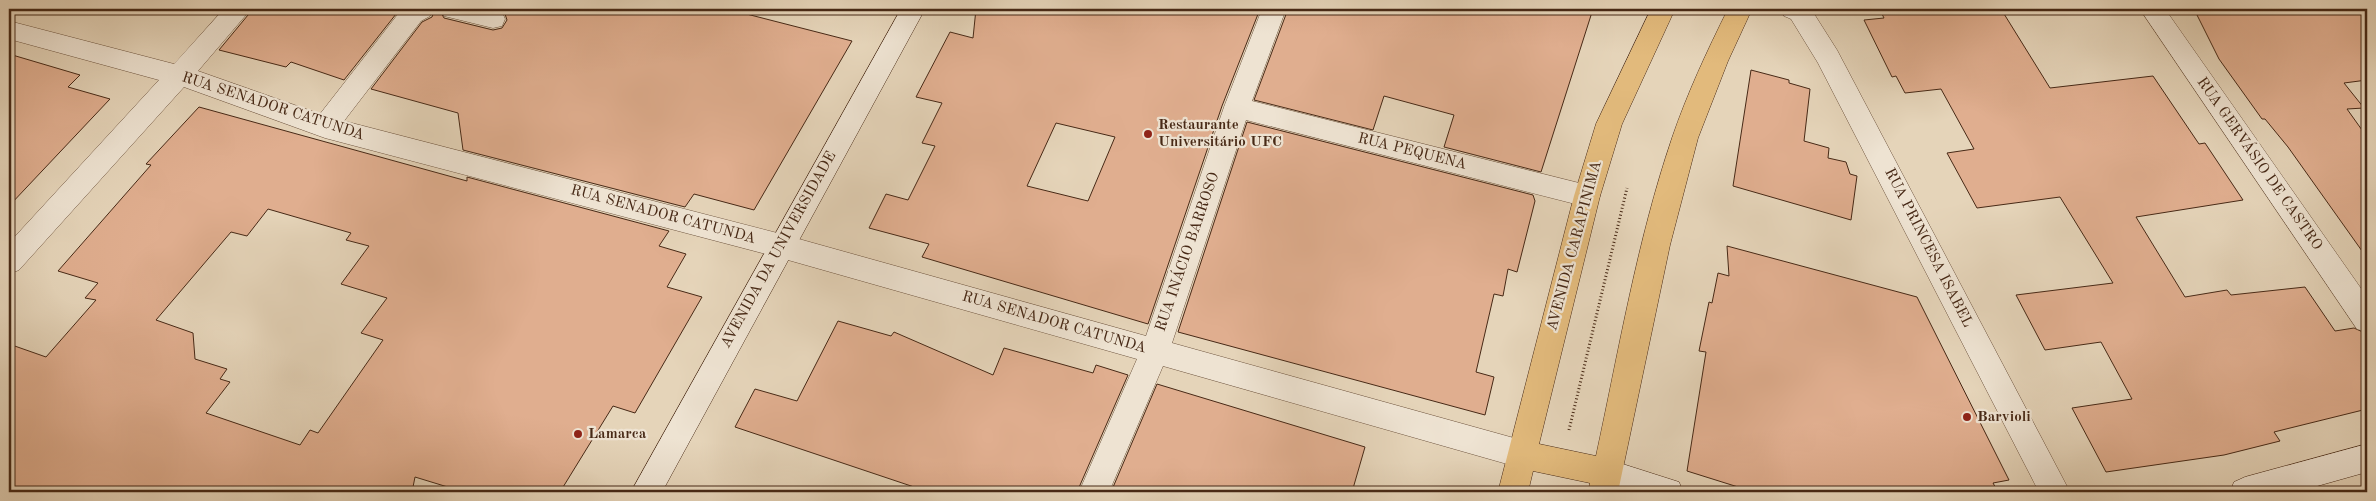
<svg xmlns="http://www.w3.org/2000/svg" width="2376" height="501" viewBox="0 0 2376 501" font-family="'Old Standard TT',serif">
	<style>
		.building { fill: #e0ae8f; stroke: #472916; fill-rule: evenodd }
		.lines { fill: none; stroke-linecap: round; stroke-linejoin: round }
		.street-casing { stroke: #6e543f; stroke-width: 1 }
		.secondary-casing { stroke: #472916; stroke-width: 1 }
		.primary-casing { stroke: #472916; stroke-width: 1 }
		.path { stroke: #472916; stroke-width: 3; stroke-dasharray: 1 2.5; stroke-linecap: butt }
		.street { fill: #eee3d2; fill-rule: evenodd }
		.secondary { fill: #eee3d2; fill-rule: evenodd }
		.primary { fill: #e2ba7c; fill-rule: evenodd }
		.poi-dot { fill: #8f2418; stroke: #eee3d2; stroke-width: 2 }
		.labels { text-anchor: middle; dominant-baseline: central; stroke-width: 4.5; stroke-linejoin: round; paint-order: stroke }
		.street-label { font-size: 15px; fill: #472916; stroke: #eee3d2 }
		.poi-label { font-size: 15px; font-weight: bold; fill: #472916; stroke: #eee3d2; text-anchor: start }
	</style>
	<rect width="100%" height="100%" fill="#e5d4b9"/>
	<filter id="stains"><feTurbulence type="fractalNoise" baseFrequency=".004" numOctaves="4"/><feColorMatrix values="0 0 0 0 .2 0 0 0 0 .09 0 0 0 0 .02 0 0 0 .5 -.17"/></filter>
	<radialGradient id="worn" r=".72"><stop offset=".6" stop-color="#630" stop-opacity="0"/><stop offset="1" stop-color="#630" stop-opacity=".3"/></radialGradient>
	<path class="building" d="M253 9H400L344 80 291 62 286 67 219 50Z
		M435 9H439L444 18 493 30 502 28 507 20 504 11 497 9H727L852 41 754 210 694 194 685 207 463 150 458 113 371 89 422 22 432 17Z
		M976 9H1260L1222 106 1148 324 922 257 929 244 869 228 886 194 908 200 935 146 922 143 942 103 916 97 950 32 973 38ZM1056 123 1115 137 1088 201 1027 186Z
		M1288 9H1593L1541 172 1444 147 1454 115 1384 96 1373 130 1254 100Z
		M1932 9H2001L2050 88 2153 76 2199 144 2205 143 2243 200 2136 217 2185 297 2227 290 2231 295 2305 287 2335 331 2354 328 2367 334V409L2274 432 2280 441 2224 455 2106 472 2072 408 2132 399 2101 342 2045 350 2016 295 2113 283 2060 197 1977 208 1947 153 1974 149 1941 89 1905 93 1896 76 1892 77 1864 20 1884 18 1882 14Z
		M2194 9H2367V80L2344 83 2364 108 2347 109 2367 137V258L2288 147 2265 119H2262L2219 59Z
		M9 54 80 75 68 87 110 99 9 206Z
		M1751 70 1789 80V83L1810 89 1804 141 1829 148 1828 158 1846 162 1850 174 1857 176 1851 220 1733 186Z
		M199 107 467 181V177L669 231 659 246 686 254 667 287 702 297 635 413 613 406 560 492H464L415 477 412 492H9V344L46 357 96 300 85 298 98 283 58 271 151 165 146 164ZM268 209 351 233 346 240 369 246 341 284 387 298 361 333 383 340 318 433 310 430 300 445 206 413 230 382 220 379 227 369 195 359 193 333 156 320 231 232 247 236Z
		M1247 122 1533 195 1535 201 1517 272 1508 269 1503 296 1494 294 1476 372 1494 377 1485 415 1178 332Z
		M1727 246 1917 297 2009 480 1993 483 1998 492H1754L1687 471 1706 352 1699 351 1709 302 1712 303 1718 273 1729 276Z
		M838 321 891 336 894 332 993 375 1004 348 1093 373 1096 365 1128 375 1077 492H929L735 427 755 389 797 401Z
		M1157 384 1365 447 1352 492H1111Z"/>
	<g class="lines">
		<defs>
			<path id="street" d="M224 9H251L198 71 320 114 402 9H433L430 16 421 21 344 121 781 234 1146 336 1224 107 1262 9H1286L1252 101 1587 185 1596 188 1600 196 1596 204 1587 207 1246 120 1172 343 1521 440 1532 444 1536 454 1532 464 1521 468 1163 366 1109 492H1079L1137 359 781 258 325 138 184 87 19 270 9 274V243L159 80 9 39V21L174 64Z
				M441 9H490L502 12 505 19 502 26 493 28 444 16Z
				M1781 9H1811L1837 50 2070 492H2039L1818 63 1791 19 1784 16Z
				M2140 9H2165L2367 297V332L2357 329Z"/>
			<path id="secondary" d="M901 9H925L662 492H631Z
				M2367 444V472L2296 492H2230L2234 482 2245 477Z
				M1607 459 1679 482 1683 492H1623L1596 483 1592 473 1596 463Z"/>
			<path id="primary" d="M1651 9H1675L1622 124 1600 196 1539 444 1596 456C1619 350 1637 241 1672 138 1687 94 1707 51 1728 9H1752L1728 61 1698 138 1670 245 1618 492H1588L1590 483 1533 471 1528 492H1498L1574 196 1596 124Z"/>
		</defs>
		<use href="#street" class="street-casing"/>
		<use href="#secondary" class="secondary-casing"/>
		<use href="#primary" class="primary-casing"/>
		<path class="path" d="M1569 430 1627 188"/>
		<use href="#street" class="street"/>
		<use href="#secondary" class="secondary"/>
		<use href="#primary" class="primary"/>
	</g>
	<g class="poi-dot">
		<circle cx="1148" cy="134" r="5"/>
		<circle cx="1967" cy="417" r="5"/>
		<circle cx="578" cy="434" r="5"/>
	</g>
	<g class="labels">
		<g class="street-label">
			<text transform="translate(273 107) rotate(18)">RUA SENADOR CATUNDA</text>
			<text transform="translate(1412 152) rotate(14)">RUA PEQUENA</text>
			<text transform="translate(2259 164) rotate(55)">RUA GERVÁSIO DE CASTRO</text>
			<text transform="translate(663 215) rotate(15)">RUA SENADOR CATUNDA</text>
			<text transform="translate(1575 246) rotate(-75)">AVENIDA CARAPINIMA</text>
			<text transform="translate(1928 248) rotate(63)">RUA PRINCESA ISABEL</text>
			<text transform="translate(779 250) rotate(-61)">AVENIDA DA UNIVERSIDADE</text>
			<text transform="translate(1188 252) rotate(-71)">RUA INÁCIO BARROSO</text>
			<text transform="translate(1054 323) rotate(16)">RUA SENADOR CATUNDA</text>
		</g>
		<g class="poi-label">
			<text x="1158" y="125">Restaurante<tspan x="1158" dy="17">Universitário UFC</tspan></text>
			<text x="1977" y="417">Barvioli</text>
			<text x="588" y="434">Lamarca</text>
		</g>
	</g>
	<rect width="2376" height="501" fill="none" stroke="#e5d4b9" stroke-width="30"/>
	<rect x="10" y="10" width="2356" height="481" fill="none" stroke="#472916" stroke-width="2.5"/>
	<rect x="15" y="15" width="2346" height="471" fill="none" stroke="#472916"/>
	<rect width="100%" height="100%" filter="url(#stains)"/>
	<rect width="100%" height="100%" fill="url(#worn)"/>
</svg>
